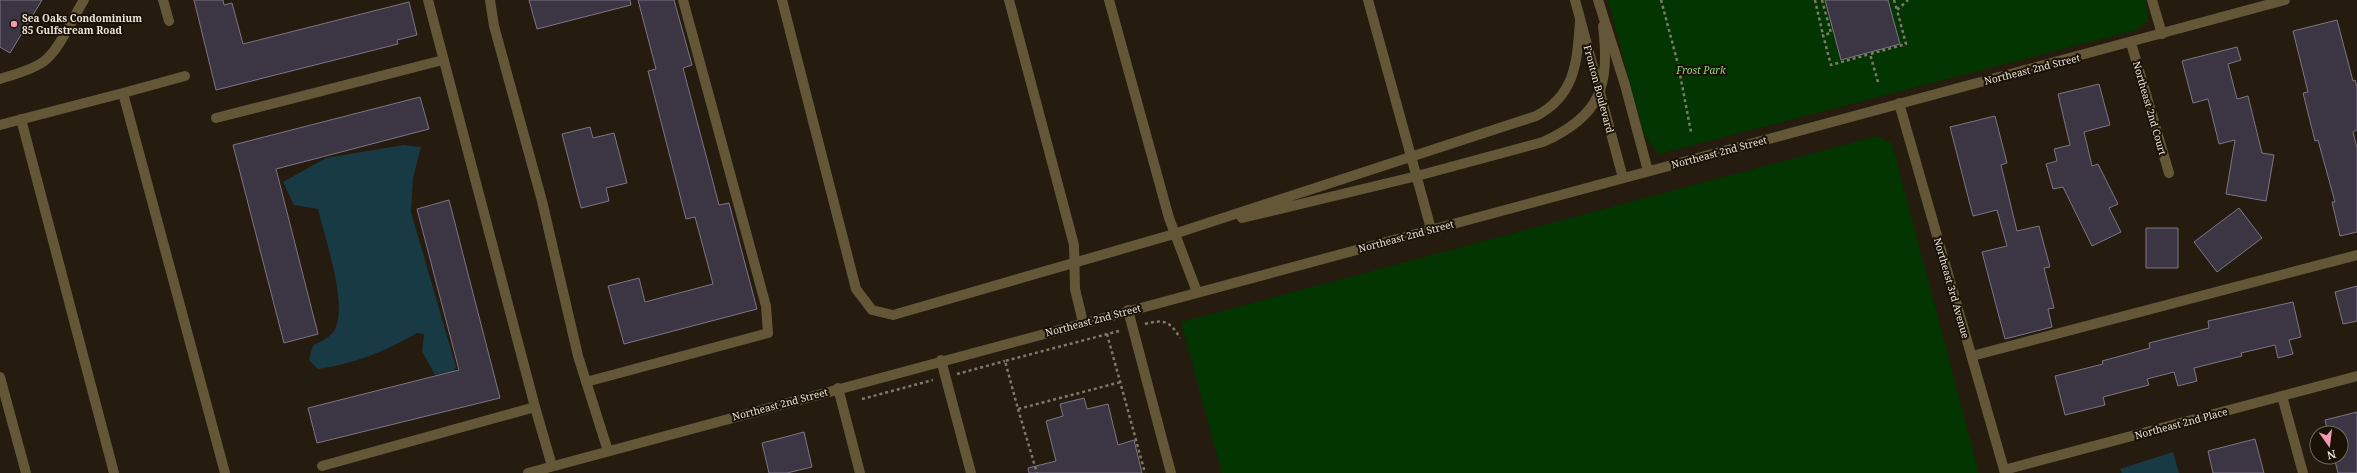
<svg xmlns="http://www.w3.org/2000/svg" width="2357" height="473" viewBox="0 0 2357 473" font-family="'Noto Serif',serif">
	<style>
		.green { fill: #033501 }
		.water { fill: #183a45 }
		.building { fill: #3c3544; stroke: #7d7586 }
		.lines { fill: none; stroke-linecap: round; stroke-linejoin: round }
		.path { stroke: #81786d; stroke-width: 2.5; stroke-dasharray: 3 3; stroke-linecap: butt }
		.lane { stroke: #635737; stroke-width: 10 }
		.street { stroke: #635737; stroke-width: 10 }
		.poi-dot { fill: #f29aae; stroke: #1b1206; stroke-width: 1.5 }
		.labels { text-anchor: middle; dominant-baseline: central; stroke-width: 4; stroke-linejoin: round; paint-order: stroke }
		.poi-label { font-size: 10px; font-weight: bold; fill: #ebe4dc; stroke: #1b1206; text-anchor: start }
		.street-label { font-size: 10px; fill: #ebe4dc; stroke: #1b1206 }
		.park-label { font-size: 10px; font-style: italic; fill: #8cd984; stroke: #1b1206 }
	</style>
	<rect width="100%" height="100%" fill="#251b0e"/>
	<path class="green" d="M1608 0H2145L2147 9V21L2136 30 1659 154 1644 135Z
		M1877 136 1892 143 1979 473H1222L1181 322Z"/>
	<path class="water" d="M403 145 421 147 413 178 411 212 456 367 453 371 435 375 422 351 424 334 417 333C386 351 354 364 318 369L309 360 313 345C323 341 334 336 337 324 345 296 325 238 318 209L294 205 283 182 326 158Z
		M2173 452 2179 473H2122L2120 469Z"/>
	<path class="building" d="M0 0H42L10 53 0 47Z
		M194 0H223L224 5 232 3 243 44 409 2 417 35 397 40 398 44 216 90Z
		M529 0H630L631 5 537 29Z
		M638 0H674L692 65 683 68 719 205 729 203 757 309 624 344 608 286 639 278 645 302 713 284 695 217 686 219 648 71 656 69Z
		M1825 0H1888L1900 44 1841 60Z
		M2337 20 2353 81 2355 80 2357 87V130L2353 132 2357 148V232L2340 236 2332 202H2335L2318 140 2315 141 2303 93 2308 92 2293 31Z
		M2237 47 2241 60 2228 64 2237 99 2248 96 2262 153 2274 155 2266 201 2226 194 2235 140 2219 144 2208 99 2193 103 2182 61Z
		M2099 84 2110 125 2084 132 2092 166 2098 164 2118 204 2109 208 2121 232 2092 246 2063 187 2053 189 2046 164 2057 161 2054 149 2070 145 2058 94Z
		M420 97 429 129 276 169 318 334 284 343 233 145Z
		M1995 116 2007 163 2001 165 2017 231 2039 226 2050 267 2044 268 2054 308 2048 309 2052 327 2005 339 1982 252 2007 246 1997 210 1973 216 1950 127Z
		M590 127 593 138 614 133 627 183 606 188 609 201 581 208 562 134Z
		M449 200 500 398 317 443 308 408 459 370 417 209Z
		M2239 208 2262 238 2217 272 2194 242Z
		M2146 228H2178V268H2146Z
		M2357 286V321L2343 324 2335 292Z
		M2293 302 2301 337 2289 340 2293 354 2278 358 2275 345 2241 353 2242 356 2194 368 2197 381 2178 386 2174 372 2147 379 2149 385 2103 397 2105 405 2065 415 2055 376 2103 364 2102 361 2150 348 2149 343 2209 328 2208 321Z
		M1084 398 1087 409 1108 404 1118 445 1134 440 1142 473H1029L1028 468 1056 461 1046 421 1063 416 1060 404Z
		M2357 412V473H2338L2334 457H2341V433H2328L2325 420Z
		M804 432 812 467 787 473H769L762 443Z
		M2255 439 2264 473H2213L2208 451Z"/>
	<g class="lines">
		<path class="path" d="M1661 0 1678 64 1691 132
			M1815 0 1823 35
			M1822 0 1831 33 1823 35 1831 65 1870 54
			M1894 0 1897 10
			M1878 82 1870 54 1906 44 1897 10 1908 0
			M1145 324C1164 319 1170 321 1180 338
			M1119 331 1005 361 1018 409 1121 382
			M1107 334 1145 473
			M957 374 1005 361
			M862 399 933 380
			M1018 409 1037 473"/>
		<path class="lane" d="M163 0 169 21
			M428 0 535 407 552 466
			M490 0 494 26 542 201 578 356 608 451
			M782 0 856 289 872 310 893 315 1174 234 1536 116C1576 95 1577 61 1580 21
			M1009 0 1074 245 1075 289 1083 322
			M1109 0 1169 218 1197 292
			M1368 0 1431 229
			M0 79C15 74 30 71 43 62 59 51 73 17 84 0
			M123 93 185 76
			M216 118 443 60
			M21 119 114 473
			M0 125 123 93 225 473
			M1242 218 1417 176 1543 142C1601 116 1610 86 1603 26
			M1128 310 1171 473
			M1972 356 2357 255
			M941 360 971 473
			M0 377 26 473
			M586 382 768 333 766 306 683 0
			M322 466 535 407"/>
		<path class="street" d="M1575 0 1623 178
			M1598 0 1625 85 1648 171
			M2152 0 2162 34
			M2131 43 2169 173
			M1899 103 2005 473
			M838 388 860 473
			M2282 396 2303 473
			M2004 470 2357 376
			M528 473 2285 0"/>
	</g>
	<circle class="poi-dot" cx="14" cy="24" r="4"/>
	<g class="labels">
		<g class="poi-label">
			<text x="22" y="18">Sea Oaks Condominium<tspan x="22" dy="12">85 Gulfstream Road</tspan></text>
		</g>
		<g class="street-label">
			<text transform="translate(2032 69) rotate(-14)">Northeast 2nd Street</text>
			<text transform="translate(1599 89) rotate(75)">Fronton Boulevard</text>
			<text transform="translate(2150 108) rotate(74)">Northeast 2nd Court</text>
			<text transform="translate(1719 152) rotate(-15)">Northeast 2nd Street</text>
			<text transform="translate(1406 236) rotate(-15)">Northeast 2nd Street</text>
			<text transform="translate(1952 288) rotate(74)">Northeast 3rd Avenue</text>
			<text transform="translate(1093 320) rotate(-15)">Northeast 2nd Street</text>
			<text transform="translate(780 404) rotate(-15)">Northeast 2nd Street</text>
			<text transform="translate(2181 423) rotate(-15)">Northeast 2nd Place</text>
		</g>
		<g class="park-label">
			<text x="1701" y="70">Frost Park</text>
		</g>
	</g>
	<g transform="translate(2329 445) rotate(166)"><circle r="19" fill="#1b1206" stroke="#6e665c"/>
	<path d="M0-3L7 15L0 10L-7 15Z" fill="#f29aae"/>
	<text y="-6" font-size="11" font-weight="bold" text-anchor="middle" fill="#ebe4dc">N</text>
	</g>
</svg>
